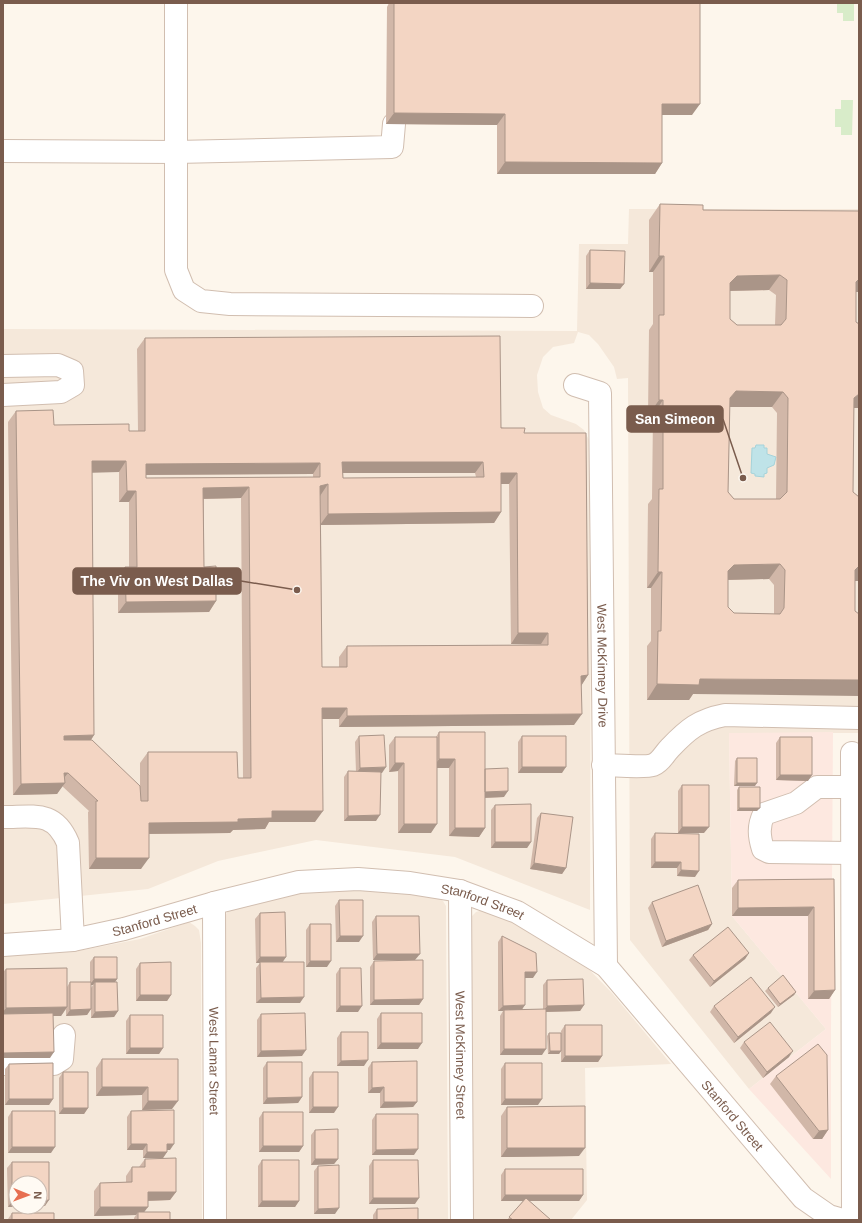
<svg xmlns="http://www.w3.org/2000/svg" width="862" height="1223" viewBox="0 0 862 1223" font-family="Arial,sans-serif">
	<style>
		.residential { fill: #f5e8da; fill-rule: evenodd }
		.commercial { fill: #fde8e0 }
		.green { fill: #d8ecc9 }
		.water { fill: #bfe3e8; stroke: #a5d3da }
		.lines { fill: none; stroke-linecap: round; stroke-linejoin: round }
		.minor-casing { stroke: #d1beb0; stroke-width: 24 }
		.minor { stroke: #fff; stroke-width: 22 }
		.wall { fill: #d1b7a8; fill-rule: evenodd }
		.shaded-wall { fill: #aa9588 }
		.building { fill: #f3d5c3; stroke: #aa9588; fill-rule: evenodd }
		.labels { text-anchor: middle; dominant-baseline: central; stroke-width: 3; stroke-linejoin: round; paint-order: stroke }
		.street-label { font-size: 13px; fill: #7a5c4d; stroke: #fffaf3 }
		.leader { fill: none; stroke: #7a5c4d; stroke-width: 1.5 }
		.callout-dot { fill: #7a5c4d; stroke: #fffaf3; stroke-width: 1.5 }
		.callout { fill: #7a5c4d; stroke: #7a5c4d; stroke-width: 1.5 }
		.callout-label { font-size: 14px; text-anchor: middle; font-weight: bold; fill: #fff }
	</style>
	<rect width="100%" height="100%" fill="#fdf6ec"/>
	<path class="residential" d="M629 209H859V733H729L732 916 826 1029 749 1089 630 940 628 378 617 379 614 367 598 344 589 335 578 332 574 343 553 347 543 357 537 375 538 392 543 408 551 415 576 424 584 430 591 444 590 910 455 857 316 840 218 861 148 889 3 904V329L577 331 579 244H628Z
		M306 889H373L437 897 443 901 446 906 448 1220H225L224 918 229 909Z
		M483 910 494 912 578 958 612 993 671 1064 585 1068 587 1200 571 1220H472L470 918 476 912Z
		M189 922 195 926 199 930 201 943 202 1220H3V954L73 952 140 939ZM16 1183H40V1207H16Z"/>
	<path class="commercial" d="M833 732 831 1031V1179L749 1089 826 1029 732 916 729 733Z"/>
	<path class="green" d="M837 3H854V21H843V13H837Z
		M841 100H853L852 135H841V127H835V109H841Z"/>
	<path class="water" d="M756 445H764V448H767V454L776 457 774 465 767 468V473L764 474V477L755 476V474L751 473 752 448H755Z"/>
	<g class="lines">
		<defs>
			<g id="minor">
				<path d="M176 3V270L184 290 201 301 230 304 532 306"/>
				<path d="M3 151 176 152 392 147 394 124"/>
				<path d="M3 366 58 365 72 371 73 385 61 392 3 395"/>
				<path id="s1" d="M575 385 600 393 606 966"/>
				<path d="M852 753 853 1220"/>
				<path d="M603 765C613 765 645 768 653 765 661 762 664 754 670 748 688 729 699 720 725 715L859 718"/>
				<path d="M852 787H817L796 803 764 814C758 826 759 836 763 849L769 852 852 853"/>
				<path d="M3 817C34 817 54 810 68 843L73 940"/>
				<path id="s2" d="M460 891 462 1220"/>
				<path id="s3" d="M214 903 215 1220"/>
				<path id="s4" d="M3 945 73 940 124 929 214 903 299 882 358 879 410 883 460 891 517 912 606 966 803 1198 829 1216 843 1220"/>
				<path d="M3 1064H54L62 1059 64 1035"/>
			</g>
		</defs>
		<use href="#minor" class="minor-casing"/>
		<use href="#minor" class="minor"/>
	</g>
	<path class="wall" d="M389 3H700L692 115H662V163L655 174H497V125L386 124 387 7Z
		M660 204 703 210 856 292V322L859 324V408H854L853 492 859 497V581H855L693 694 689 700H647V646L651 641V588H647L648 504 652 499 653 415 648 416 649 330 653 324V272H649V220ZM769 290 776 295 775 325H737L730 319V291ZM730 407H772L777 413 776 499H734L728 492ZM769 579 774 585V614L734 613 728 607V580Z
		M590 250 624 284 620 289H586V256Z
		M145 338 524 433 588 675 581 686 574 725 339 727V719H322L315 822H269L265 829 233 830 230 833 149 834 141 869H89L88 812 89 811 62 786 57 794 13 795 8 422 16 411 54 425 129 431H138L137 349ZM92 472H119V502H129V567H125L118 578V613L209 612 216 601 204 567V499L241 498 243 778H238L148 752 140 763V791L91 740 94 735ZM343 473H475L476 477 343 478ZM313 474V477L146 478V475ZM501 484H509L511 644 541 645 347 646 339 657V667H322L321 525 494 523 501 512Z
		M439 732 485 769 504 797 485 798V828L479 837 449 836V768H437L431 833H398V771L389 772V745L395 737H436Z
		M359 736 382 773H381L376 821H344V777L348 771 356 772 355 742Z
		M522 736 562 773H518V742Z
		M780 737 808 781 776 780V743Z
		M737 758 755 786H734L735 761Z
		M682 785 704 833H678V791Z
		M739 787 757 811H737V790Z
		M495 805 531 842 527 848H491V810Z
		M541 813 566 868 562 874 530 869 537 818Z
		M655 833 695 877 677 876V868H651V839Z
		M834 879 835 990 829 999H808V916H732V888L738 880Z
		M339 900 359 942H336L335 906Z
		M652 902 712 924 708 930 662 947 648 908Z
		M260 913 286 957 282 962 300 1003H256V968L260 963H256L255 919Z
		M376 916 415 960H373L372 922Z
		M310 924 327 967H306V930Z
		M502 936 533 978H525L522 1010H543V985L547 980 584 1005 580 1011 546 1012 542 1055H500V1016L503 1011H498V942Z
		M749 953 745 959 710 987 689 960 693 955Z
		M94 957 117 979 115 982 118 1011 114 1017 91 1018V988L93 985H91V1009L87 1015 66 1016V1009L61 1016H53L50 1058H3V972L6 969 67 987 70 982H90V962Z
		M374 961 423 999 419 1005H370V967Z
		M140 963 171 995 167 1001H136V969Z
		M340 968 358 1012H336V974Z
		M768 988 796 992 794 995 778 1007 765 991Z
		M714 1006 771 1013 734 1043 710 1012Z
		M381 1013 418 1049H377V1019Z
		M261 1014 302 1056 257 1057V1020Z
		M130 1015 163 1048 159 1054H126V1021Z
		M565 1025 602 1056 598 1062H561V1031Z
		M341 1032 364 1066H337V1038Z
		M549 1033 561 1051 559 1054H548L547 1036Z
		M744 1042 789 1057 763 1078 740 1048Z
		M102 1059H178L172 1109 142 1110V1095L96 1096V1068Z
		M267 1062 302 1097 298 1103 263 1104V1068Z
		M372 1062 417 1102 413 1107 380 1108V1093H368V1068Z
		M505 1063 538 1105H501V1069Z
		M9 1064 53 1099 49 1105H5V1069Z
		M63 1072 88 1108 84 1114H59V1078Z
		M313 1072 334 1113H309V1078Z
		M776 1076 828 1130 822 1139H813L770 1084Z
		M507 1107 579 1156 501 1157V1116Z
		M12 1111 51 1153H8V1117Z
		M131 1111 170 1150H167V1152L163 1158H143V1150H127V1117Z
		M263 1112 303 1146 299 1152H259V1118Z
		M376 1114 414 1155H372V1120Z
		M315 1130 338 1159 334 1164 311 1165V1135Z
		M145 1159 176 1192 170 1200 148 1201 144 1212 170 1220H134V1218L136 1215 94 1216V1191L100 1183 126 1182V1176L132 1167H139Z
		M262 1160 299 1201 295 1207H258V1166Z
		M373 1160 415 1204H369V1166Z
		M12 1162 45 1206 16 1183V1207H8L7 1168Z
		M318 1166 335 1214H314V1171Z
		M505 1169 583 1195 579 1201H529L551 1220H507L523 1201H501V1175Z
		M377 1209 418 1220H373V1215Z
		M12 1213 54 1220H8V1219Z"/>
	<path class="shaded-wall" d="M662 104H700L692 115H655Z
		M394 113 505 114 497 125 386 124Z
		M505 162 662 163 655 174H497Z
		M659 256H664L653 272H649Z
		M780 275 769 290 726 291 730 283 737 276Z
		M859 279V292H850L856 282Z
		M590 283 624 284 620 289H586Z
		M736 391 783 392 772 407H726L730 398Z
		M859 394V408H850L854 398Z
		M659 400H663L653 415 648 416Z
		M92 461H126L119 472 84 473Z
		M342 462H483L475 473H335Z
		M320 463 313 474 138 475 146 464Z
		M501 473H517L509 484H493Z
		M328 484 320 496V486Z
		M249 487 241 498 196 499 203 488Z
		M127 491H136L129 502H119Z
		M501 512 494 523 320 525 328 514Z
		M780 564 769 579 723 580 728 571 734 565Z
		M859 566V581H849L855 570Z
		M658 572H662L651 588H647Z
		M216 601 209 612 118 613 126 602Z
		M518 633H548L541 644H511Z
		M588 675 581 686V676Z
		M700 679 859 680V696L693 694 689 700H647L657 684Z
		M322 708H347L339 719H314Z
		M582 714 574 725 339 727 347 716Z
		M94 735 87 746 57 747 64 736Z
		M439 759H455L449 768H433Z
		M395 763H404L398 771 389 772Z
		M386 767 382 773 356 774 360 768Z
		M522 767H566L562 773H518Z
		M64 773H68L60 783H65L57 794 13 795 21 784Z
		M780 775H812L808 781 776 780Z
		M737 783H757L755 786H734Z
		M508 791 504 797 481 798 485 792Z
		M739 808H760L757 811H737Z
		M272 811H323L315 822H269L265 829 233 830 230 833 141 834 149 823 238 819Z
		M380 815 376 821H344L348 816Z
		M404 824H437L431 833H398Z
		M682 827H709L704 833H678Z
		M455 828H485L479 837 449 836Z
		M495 842H531L527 848H491Z
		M96 858H149L141 869H89Z
		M655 862H681L677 868H651Z
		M534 863 566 868 562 874 530 869Z
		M681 870 699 871 695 877 677 876Z
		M814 907 808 916H732L738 908Z
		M712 924 708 930 662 947 666 941Z
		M340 936H363L359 942H336Z
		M749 953 745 959 710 987 714 981Z
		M377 954H420L415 960H373Z
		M260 957H286L282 963 260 962V963H256Z
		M310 961H331L327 967H306Z
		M525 972H537L533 978H521Z
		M94 979H117L113 985 95 982 93 985H90Z
		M835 990 829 999H808L814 991Z
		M796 992 794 995 778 1007 780 1004Z
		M140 995H171L167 1001H136Z
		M304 997 300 1003H256L261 998Z
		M423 999 419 1005H370L374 1000Z
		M525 1005 521 1011 504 1010 503 1011H498L503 1006Z
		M584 1005 580 1011 543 1012 547 1006Z
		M340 1006H362L358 1012H336Z
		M67 1007 61 1016H3V1012L6 1008Z
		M775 1007 771 1013 734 1043 738 1037Z
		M91 1009 87 1015 66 1016 70 1010Z
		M118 1011 114 1017 91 1018 95 1012Z
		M381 1043H422L418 1049H377Z
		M130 1048H163L159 1054H126Z
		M504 1049H546L542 1055H500Z
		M306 1050 302 1056 257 1057 261 1051Z
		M550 1051H561L559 1054H548Z
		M793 1051 789 1057 763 1078 767 1072Z
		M54 1052 50 1058H3V1053Z
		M565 1056H602L598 1062H561Z
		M368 1060 364 1066H337L341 1061Z
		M102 1087H148L142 1095 96 1096Z
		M384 1087 380 1093H368L372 1088Z
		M302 1097 298 1103 263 1104 267 1098Z
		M9 1099H53L49 1105H5Z
		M505 1099H542L538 1105H501Z
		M148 1101H178L172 1109 142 1110Z
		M384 1102H417L413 1107 380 1108Z
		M313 1107H338L334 1113H309Z
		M63 1108H88L84 1114H59Z
		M828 1130 822 1139H813L819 1131Z
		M131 1144H147L143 1150H127Z
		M167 1144H174L170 1150H163Z
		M263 1146H303L299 1152H259Z
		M12 1147H55L51 1153H8Z
		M507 1148H585L579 1156 501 1157Z
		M418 1149 414 1155H372L376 1150Z
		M147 1152H167L163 1158H143Z
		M315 1159H338L334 1164 311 1165Z
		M148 1192H176L170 1200 142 1201Z
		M505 1195H583L579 1201H501Z
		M373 1198H419L415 1204H369Z
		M49 1200 45 1206H40V1201Z
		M12 1201H16V1207H8Z
		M262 1201H299L295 1207H258Z
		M100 1207H148L142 1215 138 1212 136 1215 94 1216Z
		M339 1208 335 1214H314L318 1209Z"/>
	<path class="building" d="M394 3H700V104H662V163L505 162V114L394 113Z
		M660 204 703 205V210L859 211V279L856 282V322L859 324V394L854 398 853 492 859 497V566L855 570V611L859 614V680L700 679 699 685 657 684 658 631H661L662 572H658L659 489H663V400H659V315H664V256H659ZM780 275 787 280 786 319 781 325H737L730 319V283L737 276ZM736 391 783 392 788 398 787 492 780 499H734L728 492 730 398ZM780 564 785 570 784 608 780 614 734 613 728 607V571L734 565Z
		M590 250 625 251 624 284 590 283Z
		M500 336 501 428H525L524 433H586L588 675 581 676 582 714 347 716V708H322L323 811H272V818L238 819V822L149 823V858H96V801H98L68 773H64L65 783 21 784 16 411 53 410 54 425 129 424V431H145V338ZM92 461H126L127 491H136L137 567H125L126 602 216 601V566L204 567 203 488 249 487 251 778H238L237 752H148V801H141L140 786 92 740H64V736L94 735ZM342 462H483L484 477 343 478ZM320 463V477L146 478V464ZM501 473H517L518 633H548V645L347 646V667H322L320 486 328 484V514L501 512Z
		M439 732H485V828H455V759H439Z
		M384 735 386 767 360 768 359 736Z
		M522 736H566V767H522Z
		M395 737H437V824H404V763H395Z
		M780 737H812V775H780Z
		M737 758H757V783H737Z
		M508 768V791L485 792V769Z
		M348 771 381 772 380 815 348 816Z
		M682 785H709V827H682Z
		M739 787H760V808H739Z
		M531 804V842H495V805Z
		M541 813 573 817 566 868 534 863Z
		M655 833 699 834V871L681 870V862H655Z
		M834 879 835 990 814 991V907L738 908V880Z
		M698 885 712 924 666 941 652 902Z
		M339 900H363V936H340Z
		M285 912 286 957H260V913Z
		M376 916H419L420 954H377Z
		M310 924H331V961H310Z
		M728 927 749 953 714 981 693 955Z
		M502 936 536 953 537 972H525V1005L503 1006Z
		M94 957H117V979H94Z
		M423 960V999L374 1000V961Z
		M171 962V995H140V963Z
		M260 962H304V997L261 998Z
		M67 968V1007L6 1008V969Z
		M340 968H361L362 1006H340Z
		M783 975 796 992 780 1004 768 988Z
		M751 977 775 1007 738 1037 714 1006Z
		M583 979 584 1005 547 1006V980Z
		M70 982H91V1009L70 1010Z
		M95 982H117L118 1011 95 1012Z
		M546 1009V1049H504V1010Z
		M53 1013 54 1052 3 1053V1014Z
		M305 1013 306 1050 261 1051V1014Z
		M381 1013H422V1043H381Z
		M130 1015H163V1048H130Z
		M770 1022 793 1051 767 1072 744 1042Z
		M565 1025H602V1056H565Z
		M341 1032H368V1060L341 1061Z
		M549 1033H561V1051H550Z
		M818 1044 827 1055 828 1130 819 1131 776 1076Z
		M102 1059H178V1101H148V1087H102Z
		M417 1061V1102H384V1087L372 1088V1062Z
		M267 1062H302V1097L267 1098Z
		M53 1063V1099H9V1064Z
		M505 1063H542V1099H505Z
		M63 1072H88V1108H63Z
		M313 1072H338V1107H313Z
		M585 1106V1148H507V1107Z
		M174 1110V1144H167V1152H147V1144H131V1111Z
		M12 1111H55V1147H12Z
		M263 1112H303V1146H263Z
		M376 1114H418V1149L376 1150Z
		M338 1129V1159H315V1130Z
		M176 1158V1192H148V1207H100V1183L132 1182V1167H145V1159Z
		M262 1160H299V1201H262Z
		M373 1160H418L419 1198H373Z
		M12 1162H49V1200L40 1201V1183H16V1201H12Z
		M339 1165V1208L318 1209V1166Z
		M505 1169H583V1195H505Z
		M526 1198 551 1220H513L509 1217Z
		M418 1208V1220H377V1209Z
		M138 1212H170V1220H138Z
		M12 1213H54V1220H12Z"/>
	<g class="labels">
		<g class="street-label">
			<text stroke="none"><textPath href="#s1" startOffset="299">West McKinney Drive</textPath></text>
			<text stroke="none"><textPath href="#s4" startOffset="490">Stanford Street</textPath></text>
			<text stroke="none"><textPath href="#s4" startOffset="154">Stanford Street</textPath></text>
			<text stroke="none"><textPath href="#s2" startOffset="164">West McKinney Street</textPath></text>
			<text stroke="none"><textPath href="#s3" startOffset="158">West Lamar Street</textPath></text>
			<text stroke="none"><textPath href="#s4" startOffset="826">Stanford Street</textPath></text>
		</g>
	</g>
	<path class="leader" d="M743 478L723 419M297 590L241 581"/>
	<g class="callout-dot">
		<circle cx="743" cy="478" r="4"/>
		<circle cx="297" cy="590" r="4"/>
	</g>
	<g class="callout">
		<rect x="627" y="406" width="96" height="26" rx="4"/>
		<rect x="73" y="568" width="168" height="26" rx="4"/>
	</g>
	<g class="callout-label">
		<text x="675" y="424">San Simeon</text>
		<text x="157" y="586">The Viv on West Dallas</text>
	</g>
	<rect width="862" height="1223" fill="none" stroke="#7a5c4d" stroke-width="8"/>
	<g transform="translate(28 1195) rotate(91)"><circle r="19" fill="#fffaf3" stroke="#cabbb1"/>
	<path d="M0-3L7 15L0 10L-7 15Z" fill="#e76f51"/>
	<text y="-6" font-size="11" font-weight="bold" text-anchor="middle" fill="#7a5c4d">N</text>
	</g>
</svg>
